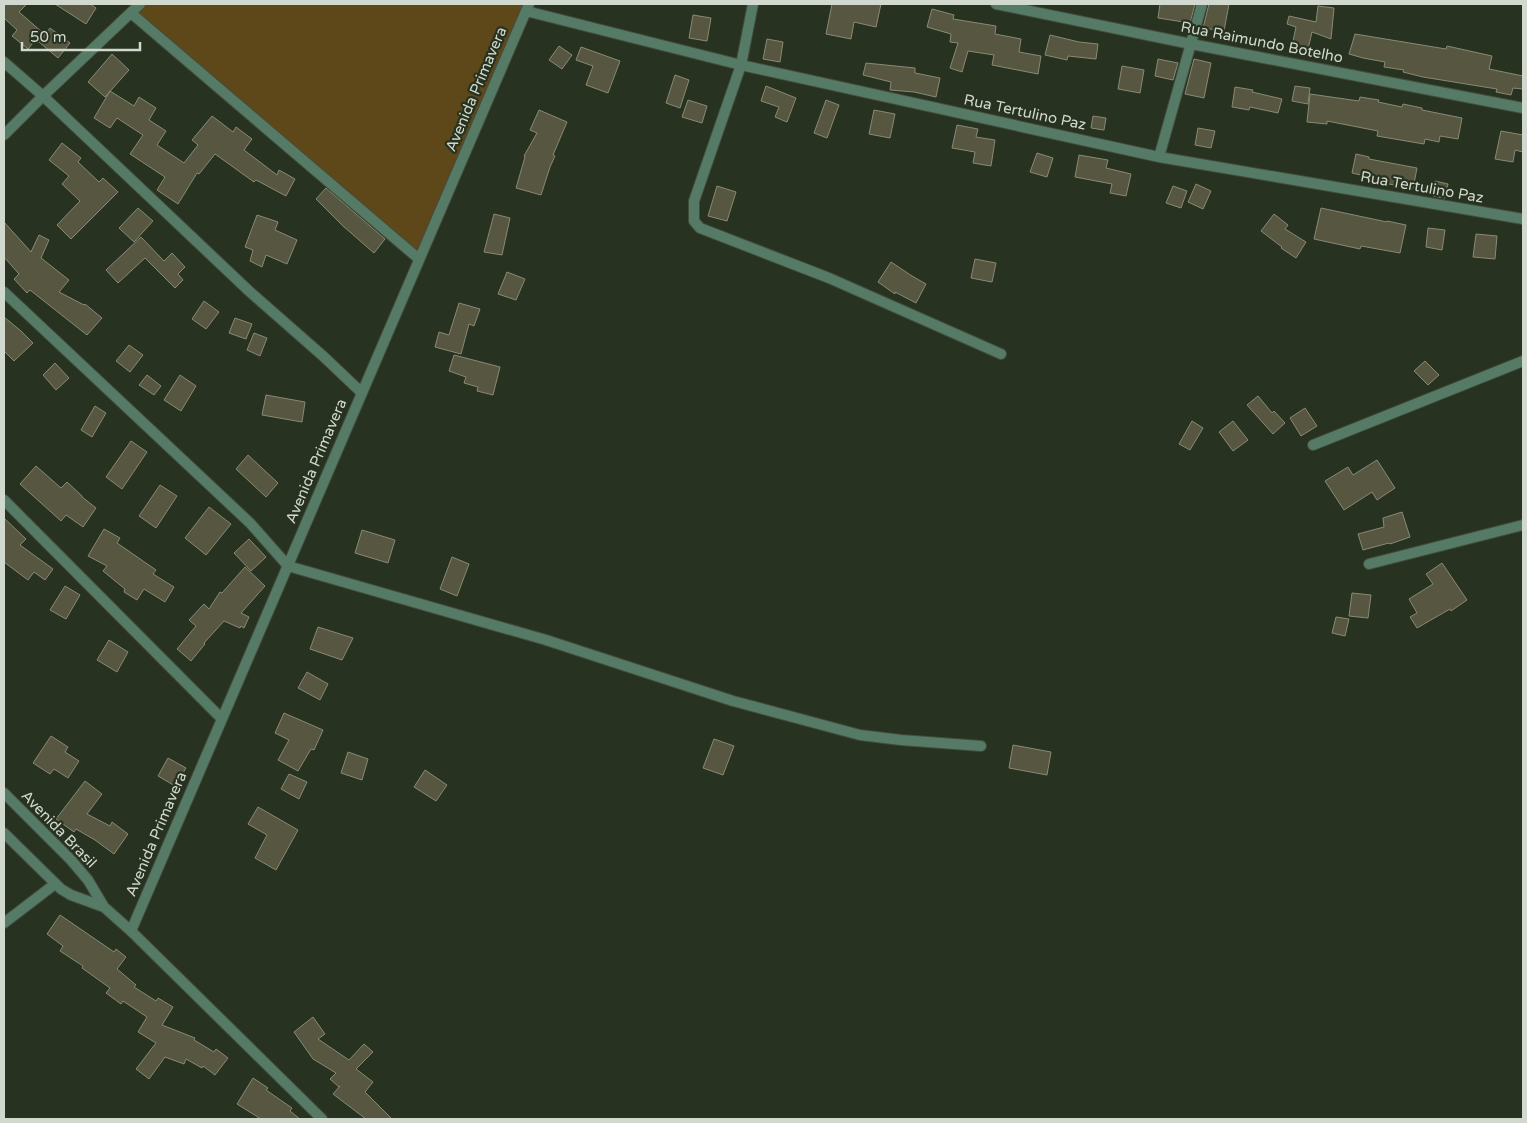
<svg xmlns="http://www.w3.org/2000/svg" width="1527" height="1123" viewBox="0 0 1527 1123" font-family="'Varela Round',sans-serif">
	<style>
		.green { fill: #5e481a }
		.building { fill: #565641; stroke: #898a74 }
		.lines { fill: none; stroke-linecap: round; stroke-linejoin: round }
		.minor-casing { stroke: #434d3d; stroke-width: 12 }
		.tertiary-casing { stroke: #434d3d; stroke-width: 12 }
		.minor { stroke: #557a66; stroke-width: 10 }
		.tertiary { stroke: #557a66; stroke-width: 10 }
		.labels { text-anchor: middle; dominant-baseline: central; stroke-width: 4.5; stroke-linejoin: round; paint-order: stroke }
		.street-label { font-size: 15px; fill: #d1d8cd; stroke: #283221 }
	</style>
	<rect width="100%" height="100%" fill="#283221"/>
	<path class="green" d="M140 4H529L419 259 131 13Z"/>
	<path class="building" d="M4 4H27L19 12 42 32 28 49 12 36 17 30 4 18Z
		M55 4H90L96 8 86 24Z
		M832 4H881L876 27 854 22 851 39 826 34Z
		M1160 4H1195L1190 23 1158 18Z
		M1209 4H1229L1224 31 1203 28Z
		M1318 6 1334 8 1331 39 1312 32 1308 49 1292 46 1296 27 1287 24 1289 16 1316 22Z
		M932 9 954 15 953 19 996 26 995 34 1021 39 1019 52 1041 56 1038 74 992 65 994 55 968 51 962 72 950 68 958 43 950 42 951 34 927 27Z
		M693 15 711 18 707 41 689 38Z
		M50 28 70 43 58 58 39 42Z
		M1355 34 1446 49 1447 46 1492 56 1489 69 1523 76V89L1513 88 1511 95 1496 92 1497 89 1423 77 1403 72 1404 70 1384 67 1385 62 1363 58 1349 54Z
		M1050 35 1079 42 1098 44 1096 59 1068 56 1067 60 1045 55Z
		M767 39 783 42 780 62 763 59Z
		M559 46 572 55 562 69 549 60Z
		M581 47 620 61 608 93 586 85 593 66 576 60Z
		M112 54 129 70 105 97 88 82Z
		M1158 59 1178 63 1173 80 1155 76Z
		M1194 59 1211 63 1204 98 1185 94Z
		M866 63 915 68V73L940 78 936 97 914 92 890 90 891 82 863 75Z
		M1122 66 1144 70 1140 93 1118 89Z
		M675 75 689 80 680 108 666 103Z
		M766 86 796 98 787 122 775 117 779 107 761 101Z
		M1295 86 1310 88 1308 104 1292 101Z
		M1235 87 1253 90 1252 92 1282 99 1278 113 1250 107 1249 110 1232 107Z
		M110 91 134 106 139 97 156 108 149 120 166 131 157 145 184 163 198 145 192 140 212 116 233 132 236 127 252 139 244 150 277 175 279 170 295 179 286 196 256 180 254 182 215 154 199 174 197 173 178 204 157 190 165 177 130 154 143 135 117 118 110 128 94 118Z
		M1310 94 1359 101 1360 97 1379 100 1378 102 1402 107 1403 104 1422 108V110L1462 118 1458 139 1440 136 1439 142 1425 139 1424 144 1377 136 1378 131 1327 121V124L1307 122Z
		M688 100 707 106 702 123 682 117Z
		M826 100 839 105 827 138 814 133Z
		M539 110 567 122 553 155 555 156 550 167 541 195 516 188 525 157 524 156 537 133 530 130Z
		M874 110 895 114 890 138 869 134Z
		M1093 116 1106 118 1104 130 1091 128Z
		M957 125 978 129 976 137 995 140 991 166 973 163 975 152 952 148Z
		M1198 128 1215 131 1211 148 1195 145Z
		M1501 131 1523 135V152L1515 150 1513 162 1495 159Z
		M62 143 81 158 78 162 99 182 103 178 118 192 71 239 57 225 80 201 62 184 69 176 49 160Z
		M1037 153 1053 158 1047 177 1030 172Z
		M1356 154 1369 157V159L1417 168 1413 189 1370 180V177L1352 173Z
		M1079 155 1108 160 1106 168 1131 174 1126 196 1110 193 1112 184 1075 177Z
		M1435 181 1448 184 1445 198 1433 196Z
		M1196 184 1211 191 1203 209 1188 202Z
		M717 186 736 192 727 221 708 216Z
		M1173 186 1187 191 1181 208 1166 203Z
		M326 188 385 239 374 253 343 226 316 199Z
		M138 208 153 221 134 242 119 228Z
		M1321 208 1387 222V221L1406 225 1400 253 1361 246 1360 249 1314 239Z
		M494 214 510 218 502 255 484 252Z
		M1274 214 1288 225 1285 229 1306 242 1296 258 1281 248 1282 247 1261 231Z
		M257 215 278 222 275 230 297 240 287 264 266 255 262 267 250 261 253 250 245 247Z
		M4 222 31 252 39 235 49 240 41 258 69 280 59 292 84 305 85 304 102 318 87 335 30 290 27 293 14 279 19 274 4 257Z
		M1428 228 1445 230 1442 250 1426 247Z
		M1476 234 1497 236 1495 259 1473 257Z
		M141 237 164 261 172 253 185 267 178 274 183 280 175 288 145 258 118 283 106 270Z
		M975 259 996 263 992 282 971 278Z
		M891 262 912 276 926 284 916 303 895 292V294L878 282Z
		M507 272 525 279 516 300 498 294Z
		M204 301 219 312 206 329 192 319Z
		M459 303 480 309 474 326 469 324 461 354 435 347 439 332 449 335Z
		M4 317 21 331 33 343 14 361 4 351Z
		M235 318 252 324 246 339 229 333Z
		M254 333 267 338 260 356 247 350Z
		M129 345 143 355 130 372 116 361Z
		M454 355 500 367 493 395 477 391 478 387 464 383 466 377 449 371Z
		M1425 361 1439 375 1428 385 1414 371Z
		M55 363 69 378 56 390 43 375Z
		M147 375 161 386 154 395 139 385Z
		M180 375 196 386 181 411 164 400Z
		M266 395 305 402 302 422 262 415Z
		M1258 396 1272 413 1274 411 1285 423 1273 434 1247 405Z
		M95 406 106 413 92 437 81 430Z
		M1305 408 1317 426 1301 436 1290 418Z
		M1192 421 1203 428 1190 450 1179 444Z
		M1233 421 1248 440 1233 451 1219 432Z
		M131 441 147 452 122 489 106 477Z
		M248 455 278 483 266 497 236 469Z
		M1377 460 1395 488 1377 500 1372 492 1344 510 1325 481 1348 467 1353 475Z
		M36 466 61 488 67 482 82 496V497L96 508 83 527 66 515 61 521 20 484Z
		M160 485 177 496 156 528 139 516Z
		M209 507 231 524 206 555 185 538Z
		M1402 512 1410 537 1390 544 1389 543 1363 550 1358 534 1384 527 1383 518Z
		M4 518 26 539 20 545 53 569 45 580 34 572 28 580 4 562Z
		M104 529 120 538 117 543 156 570 153 574 174 587 165 602 144 589 137 600 124 592 125 589 103 571 107 566 88 556Z
		M362 530 395 540 388 563 355 553Z
		M249 539 266 557 251 571 234 553Z
		M452 557 469 564 457 596 440 589Z
		M1442 563 1467 600 1451 611 1450 609 1417 628 1410 617 1417 613 1409 599 1433 584 1426 574Z
		M245 567 265 586 241 613 249 617 244 628 241 626 240 628 224 621 204 643 205 644 191 661 177 649 196 626 189 620 204 604 209 609 220 592 222 593Z
		M65 586 80 595 66 619 50 610Z
		M1352 593 1371 595 1368 618 1349 616Z
		M1336 617 1349 619 1345 636 1332 633Z
		M318 627 353 638 342 660 310 649Z
		M109 640 128 652 117 672 97 660Z
		M307 672 328 684 320 700 298 688Z
		M284 713 323 730 314 750 311 749 298 771 278 760 289 740 275 733Z
		M51 736 68 747 65 752 79 761 68 778 54 769 50 774 33 763Z
		M714 739 734 746 723 775 703 768Z
		M1013 745 1051 752 1047 775 1009 768Z
		M348 752 368 759 362 780 341 773Z
		M168 758 186 768 175 786 158 776Z
		M425 770 447 785 436 801 414 787Z
		M289 774 307 782 299 799 281 789Z
		M85 781 102 794 87 814 110 826 112 822 128 834 114 854 95 840 76 829 74 832 56 819Z
		M258 807 298 830 276 870 255 858 267 835 248 824Z
		M60 915 114 952 116 949 126 957 117 969 136 985 134 987 156 1001 158 998 173 1007 162 1025 195 1038 194 1040 214 1052 216 1049 228 1058 215 1075 203 1066 202 1068 186 1059 184 1064 165 1057 149 1079 136 1069 156 1043 138 1032 147 1017 123 1001 121 1004 106 993 110 988 82 968 83 966 60 951 63 946 47 934Z
		M313 1017 325 1034 318 1039 349 1060 364 1044 373 1052 356 1069 373 1082 365 1092 392 1119H366L333 1094 340 1086 339 1087 330 1079 336 1073 313 1059 294 1032Z
		M253 1078 268 1088 266 1090 292 1108 290 1111 300 1119H261L237 1104Z"/>
	<g class="lines">
		<defs>
			<path id="minor" d="M753 4 741 65 694 201V221L700 228 829 278 1001 354
				M996 4 1191 44 1523 108
				M526 11 741 65 1159 157 1523 219
				M131 13 419 259
				M4 62 43 96 249 291 323 356 362 393
				M4 135 43 96 140 4
				M1159 157 1202 4
				M4 292 250 523 288 566 546 640 733 701 860 735 901 740 981 746
				M1313 445 1523 361
				M4 500 222 719
				M1369 564 1523 525
				M4 923 55 884
				M131 931 529 4"/>
			<path id="tertiary" d="M4 793 71 860 88 880 104 907 131 931 322 1119
				M4 833 61 889 71 895 104 907"/>
		</defs>
		<use href="#minor" class="minor-casing"/>
		<use href="#tertiary" class="tertiary-casing"/>
		<use href="#minor" class="minor"/>
		<use href="#tertiary" class="tertiary"/>
	</g>
	<g class="labels">
		<g class="street-label">
			<text transform="translate(1262 42) rotate(11)">Rua Raimundo Botelho</text>
			<text transform="translate(476 89) rotate(-67)">Avenida Primavera</text>
			<text transform="translate(1025 112) rotate(12)">Rua Tertulino Paz</text>
			<text transform="translate(1422 187) rotate(10)">Rua Tertulino Paz</text>
			<text transform="translate(316 461) rotate(-67)">Avenida Primavera</text>
			<text transform="translate(59 829) rotate(46)">Avenida Brasil</text>
			<text transform="translate(156 834) rotate(-67)">Avenida Primavera</text>
		</g>
	</g>
	<rect width="1527" height="1123" fill="none" stroke="#d1d8cd" stroke-width="10"/>
	<path d="M22 42v8h118v-8" fill="none" stroke="#d1d8cd" stroke-width="2.5"/>
	<text x="30" y="42" font-size="15" fill="#d1d8cd" stroke="#283221" stroke-width="4" paint-order="stroke">50 m</text>
</svg>
